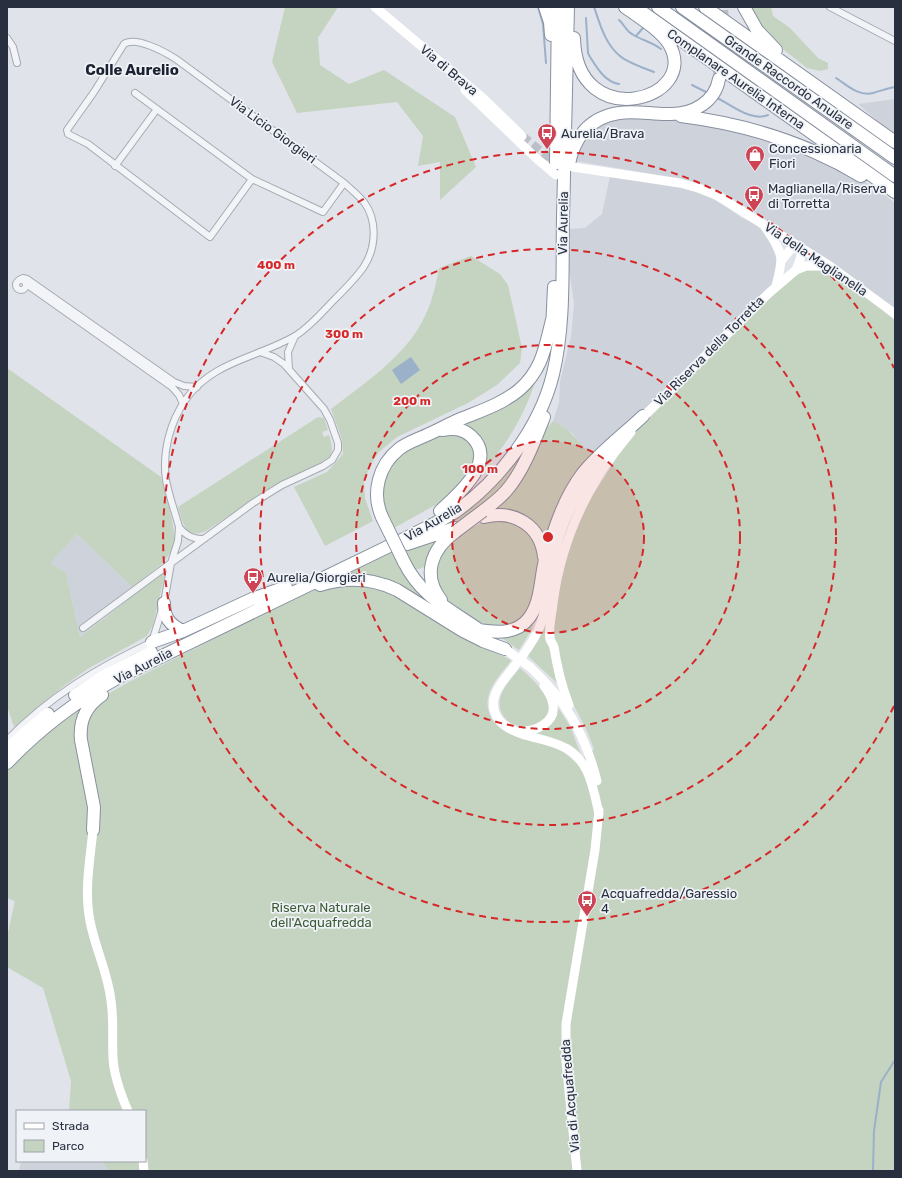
<svg xmlns="http://www.w3.org/2000/svg" width="902" height="1178" viewBox="0 0 902 1178" font-family="Rubik,sans-serif">
	<style>
		.built { fill: #ced2db }
		.green { fill: #c5d3c1 }
		.water { fill: #9bb0c9 }
		.lines { fill: none; stroke-linecap: round; stroke-linejoin: round }
		.stream { stroke: #9bb0c9; stroke-width: 2 }
		.secondary-tunnel { stroke: #bbbfc7; stroke-width: 9; stroke-dasharray: 9 4.5; stroke-linecap: butt }
		.highway-tunnel { stroke: #bbbfc7; stroke-width: 12; stroke-dasharray: 12 6; stroke-linecap: butt }
		.street-casing { stroke: #a5aab3; stroke-width: 8 }
		.highway-casing { stroke: #87909f; stroke-width: 14 }
		.street { stroke: #f2f4f7; stroke-width: 6 }
		.secondary { stroke: #fff; stroke-width: 9 }
		.highway { stroke: #fff; stroke-width: 12 }
		.highway-bridge-casing { stroke: #87909f; stroke-width: 14; stroke-linecap: butt }
		.secondary-bridge { stroke: #fff; stroke-width: 9 }
		.highway-bridge { stroke: #fff; stroke-width: 12 }
		.ring { fill: none; stroke: #d62828; stroke-width: 2; stroke-dasharray: 7 5 }
		.labels { text-anchor: middle; dominant-baseline: central; stroke-width: 3.5; stroke-linejoin: round; paint-order: stroke }
		.street-label { font-size: 13px; fill: #283040; stroke: #eff2f6 }
		.poi-label { font-size: 13px; fill: #283040; stroke: #eff2f6; text-anchor: start }
		.park-label { font-size: 13px; fill: #3c5c36; stroke: #eff2f6 }
		.quarter-label { font-size: 15px; font-weight: bold; fill: #1b2131; stroke: #eff2f6 }
		.centre { fill: #d62828; stroke: #eff2f6; stroke-width: 2 }
		.ring-label { font-size: 12px; text-anchor: middle; font-weight: bold; fill: #d62828; stroke: #eff2f6; stroke-width: 3.5; stroke-linejoin: round; paint-order: stroke }
	</style>
	<rect width="100%" height="100%" fill="#e0e3e9"/>
	<path class="built" d="M895 99V136L858 104Z
		M634 116 675 120 770 138 853 174 886 196 895 203V308L824 257 721 191 705 185 686 180 576 161 579 149 586 139 598 128 611 120Z
		M610 176 687 189 708 196 725 206 742 218 756 224 764 233 771 244 777 261 778 271 771 285 727 331 618 434 592 457 572 433 567 429 553 421 559 403 560 381 571 337 574 304 569 268 570 229 585 228 602 214Z
		M77 534 132 587 96 617 99 622 80 637 66 573 49 563Z
		M21 1161H101L111 1171H19Z"/>
	<path class="green" d="M285 7H338L318 38 320 65 349 84 384 70 455 117 476 167 440 200V162L418 166 423 136 397 102 297 113 272 62Z
		M750 7H771L773 16 790 28 818 58 828 63V69L820 71 807 68 783 49 763 27Z
		M471 256 500 274 508 285 522 348 520 363 497 385 468 403 397 437 379 452 370 466 364 482 365 498 373 521 325 546 294 487 327 472 343 454 342 440 331 409C361 386 398 361 418 329 430 310 435 290 439 268Z
		M814 270C845 273 872 301 895 321V1171H110L101 1161H145V1111H69L71 1081 43 988 7 967V937L15 901 7 898V770L51 728 82 707 101 698 127 683 170 661 297 597 318 589 344 583 384 588 468 639 509 659 511 661C499 676 481 694 490 715 501 740 532 738 554 747 563 751 569 756 576 763L594 749 587 731 567 692 555 640 554 629 562 571 580 518 591 498 619 454 639 428 791 277 800 271Z
		M7 368 161 477 172 519 175 538 172 550 163 563 132 587 77 534 50 563 66 573 80 637 166 570 153 625 147 636 89 668 61 688 14 727 8 709 7 721Z
		M537 376C527 410 507 447 481 472L484 463 462 424Z
		M318 417 324 418 328 430 322 432 324 437 329 435C332 444 334 453 327 460L276 484 206 531C186 540 182 522 178 507Z
		M553 421 567 429 592 455 545 542C528 520 521 506 490 510L541 435Z
		M450 431 470 440 477 460 457 490 437 504 394 528 387 517 382 500 385 475 397 457 410 448Z
		M529 444 507 484 468 517 432 531Z
		M508 520C517 525 526 529 532 538 540 551 538 565 536 579 533 592 532 605 524 616 517 626 499 628 488 625 481 623 475 619 469 615 461 610 451 605 445 597 431 578 436 552 455 538 459 535 464 533 468 530 473 527 478 524 484 522 491 520 500 521 508 520Z
		M443 536C437 548 429 572 414 569L405 550Z
		M393 552 436 607 399 585 338 576 375 558Z
		M536 613 532 629 519 650 499 636Z
		M548 615 545 638 549 647 557 683 528 656 540 635Z
		M520 668C530 677 545 690 549 704 554 723 519 736 504 717 500 711 499 706 500 699 502 688 513 677 520 668Z
		M557 706 570 726 581 755 536 735V733Z"/>
	<path class="water" d="M411 357 420 370 401 384 392 370Z"/>
	<g class="lines">
		<path class="stream" d="M538 7 543 24 546 63
			M594 7C600 24 605 44 620 56 628 63 644 68 654 72
			M586 18 588 53 590 57C597 68 605 82 619 84
			M619 20C624 24 626 31 632 34 641 40 652 42 661 49
			M636 36 643 28
			M836 78C847 85 859 97 873 93 881 91 887 88 895 87
			M692 85 708 93
			M717 98C732 105 751 122 768 115
			M873 1171 874 1131 881 1082 895 1060"/>
		<path class="secondary-tunnel" d="M522 136 545 155 561 162"/>
		<path class="highway-tunnel" d="M719 76 723 23 722 7"/>
		<defs>
			<path id="street" d="M830 7 895 41
				M7 38 13 47 17 63
				M135 93 252 179 323 212 344 183
				M115 166 157 109
				M16 285a5 5 0 1 1 10 0a5 5 0 1 1-10 0Z
				M19 280 23 278 27 279 174 382 184 386 197 387
				M26 286H29L172 387 179 395 183 404
				M289 369 288 352 295 336
				M204 539C193 539 186 536 179 527 175 512 169 496 166 480 162 452 170 422 186 399 213 361 257 358 295 336 310 327 322 312 335 299 345 289 355 279 363 268 376 249 378 221 364 202 358 195 351 189 344 183L176 59C165 52 136 36 124 44L94 92 67 130 68 134 88 144 210 237 252 179
				M83 628 171 563 253 503 282 485 323 466 332 460 338 450V443L330 420 324 409 284 364 274 357 260 352
				M7 740C50 696 97 668 152 642L164 603 171 563 178 541 179 527"/>
			<path id="highway" d="M545 7 550 22 551 35
				M635 7 895 192
				M658 7 895 176
				M682 7 895 158
				M705 7 895 142
				M744 7 757 30 776 50
				M574 38C576 135 702 100 669 44 660 30 639 17 625 7
				M681 116C745 124 805 142 861 176
				M556 163 558 7
				M569 164C571 152 576 141 584 131 593 121 605 115 619 113 636 110 654 115 671 114 693 114 715 102 719 79
				M552 329 554 287
				M440 511C457 495 499 461 471 436 462 428 453 428 442 430
				M483 511C491 505 499 499 506 491 523 472 535 440 544 417
				M382 517C371 493 379 465 399 449 408 442 419 439 429 434 438 430 447 425 456 421 477 412 501 405 519 390 542 370 545 348 552 320
				M484 517C514 509 541 526 544 557
				M407 544 455 528
				M404 562C422 599 454 611 485 634
				M320 585C346 577 372 578 397 590L463 631 483 641 505 649
				M441 600C422 576 431 549 455 532
				M164 603C164 618 170 625 183 631
				M479 630C498 633 517 634 529 618 542 601 540 576 546 556 555 527 564 498 583 473 600 452 623 435 643 416
				M152 642 183 631 252 599 286 587
				M75 695 104 676 151 652
				M7 750 24 734 48 714
				M7 763C40 728 78 700 119 677L410 536C425 528 441 521 455 512 499 481 540 428 553 374 565 324 562 270 563 218 565 148 566 77 568 7
				M93 830 94 807 81 740C79 720 86 706 102 695"/>
		</defs>
		<use href="#street" class="street-casing"/>
		<use href="#highway" class="highway-casing"/>
		<use href="#street" class="street"/>
		<path class="secondary" d="M375 7 484 99 522 136
			M465 90 536 158 556 175
			M573 167 680 183 698 188 716 195 830 266 895 314
			M764 225C782 253 785 253 776 286
			M782 260 790 250 801 247
			M796 270C799 262 803 255 801 247
			M639 421 769 293 796 270 806 266H830
			M530 667C565 699 585 734 597 781
			M569 705C562 687 557 667 554 647 553 644 551 642 550 639 548 628 552 614 553 603 559 557 575 514 599 475 608 460 620 446 631 432
			M521 731C534 732 556 723 553 705 552 698 548 691 544 686
			M599 814C593 787 589 756 559 745 548 740 536 738 524 735 514 731 503 727 497 717 485 697 505 679 516 664 524 654 532 643 538 631 548 609 549 576 555 552 563 515 585 480 610 452
			M93 830C90 860 84 891 90 921 95 948 108 973 111 1001 114 1020 112 1039 113 1058 114 1077 121 1095 128 1111
			M143 1161 144 1171
			M577 1171 566 1061V1024L595 850 599 810"/>
		<use href="#highway" class="highway"/>
		<defs>
			<path id="highway-bridge" d="M382 517 404 562
				M455 532 483 511"/>
		</defs>
		<use href="#highway-bridge" class="highway-bridge-casing"/>
		<path class="secondary-bridge" d="M505 649 530 667"/>
		<use href="#highway-bridge" class="highway-bridge"/>
	</g>
	<circle cx="548" cy="537" r="96" fill="#d62828" fill-opacity=".12"/>
	<g class="ring">
		<circle cx="548" cy="537" r="96"/>
		<circle cx="548" cy="537" r="192"/>
		<circle cx="548" cy="537" r="288"/>
		<path d="M894 706A385 385 0 1 1 894 368"/>
	</g>
	<defs>
		<symbol id="bus-pin" viewBox="-11 -11 22 30"><path d="M0 17L-7.5 6A9.5 9.5 0 1 1 7.5 6Z" fill="#ce4455" stroke="#eff2f6"/><path d="M-5-6H5V4H4V6H2V4H-2V6H-4V4H-5ZM-3.5-4V0h7V-4ZM-3.5 1.2v1.5H-2V1.2ZM2 1.2v1.5H3.5V1.2Z" fill="#fff"/></symbol>
		<symbol id="shop-pin" viewBox="-11 -11 22 30"><path d="M0 17L-7.5 6A9.5 9.5 0 1 1 7.5 6Z" fill="#ce4455" stroke="#eff2f6"/><path d="M-5-2.5h2.3a2.7 3.5 0 0 1 5.4 0H5L5.5 6h-11ZM-1.5-2.5h3a1.5 2.3 0 0 0-3 0Z" fill="#fff"/></symbol>
	</defs>
	<g fill-rule="evenodd">
		<use href="#bus-pin" x="536" y="122" width="22" height="30"/>
		<use href="#shop-pin" x="744" y="144" width="22" height="30"/>
		<use href="#bus-pin" x="743" y="184" width="22" height="30"/>
		<use href="#bus-pin" x="242" y="566" width="22" height="30"/>
		<use href="#bus-pin" x="576" y="889" width="22" height="30"/>
	</g>
	<g class="labels">
		<g class="street-label">
			<text transform="translate(449 70) rotate(40)">Via di Brava</text>
			<text transform="translate(736 79) rotate(35)">Complanare Aurelia Interna</text>
			<text transform="translate(789 82) rotate(35)">Grande Raccordo Anulare</text>
			<text transform="translate(273 130) rotate(36)">Via Licio Giorgieri</text>
			<text transform="translate(563 223) rotate(-89)">Via Aurelia</text>
			<text transform="translate(816 259) rotate(34)">Via della Maglianella</text>
			<text transform="translate(709 351) rotate(-45)">Via Riserva della Torretta</text>
			<text transform="translate(433 522) rotate(-30)">Via Aurelia</text>
			<text transform="translate(143 666) rotate(-27)">Via Aurelia</text>
			<text transform="translate(570 1096) rotate(-95)">Via di Acquafredda</text>
		</g>
		<g class="poi-label">
			<text x="561" y="133">Aurelia/Brava</text>
			<text x="769" y="148">Concessionaria<tspan x="769" dy="15">Fiori</tspan></text>
			<text x="768" y="188">Maglianella/Riserva<tspan x="768" dy="15">di Torretta</tspan></text>
			<text x="267" y="577">Aurelia/Giorgieri</text>
			<text x="601" y="893">Acquafredda/Garessio<tspan x="601" dy="15">4</tspan></text>
		</g>
		<g class="park-label">
			<text x="321" y="907">Riserva Naturale<tspan x="321" dy="15">dell'Acquafredda</tspan></text>
		</g>
		<g class="quarter-label">
			<text x="132" y="70">Colle Aurelio</text>
		</g>
	</g>
	<circle cx="548" cy="537" r="6" class="centre"/>
	<g class="ring-label">
		<text x="276" y="269">400 m</text>
		<text x="344" y="338">300 m</text>
		<text x="412" y="405">200 m</text>
		<text x="480" y="473">100 m</text>
	</g>
	<rect width="902" height="1178" fill="none" stroke="#283040" stroke-width="16"/>
	<rect x="16" y="1110" width="130" height="52" fill="#eff2f6" stroke="#9fa4ad"/>
	<rect x="24" y="1123" width="20" height="6" fill="#ffffff" stroke="#9fa4ad"/>
	<text x="52" y="1130" font-size="12" fill="#283040">Strada</text>
	<rect x="24" y="1140" width="20" height="12" fill="#c5d3c1" stroke="#9fa4ad"/>
	<text x="52" y="1150" font-size="12" fill="#283040">Parco</text>
</svg>
